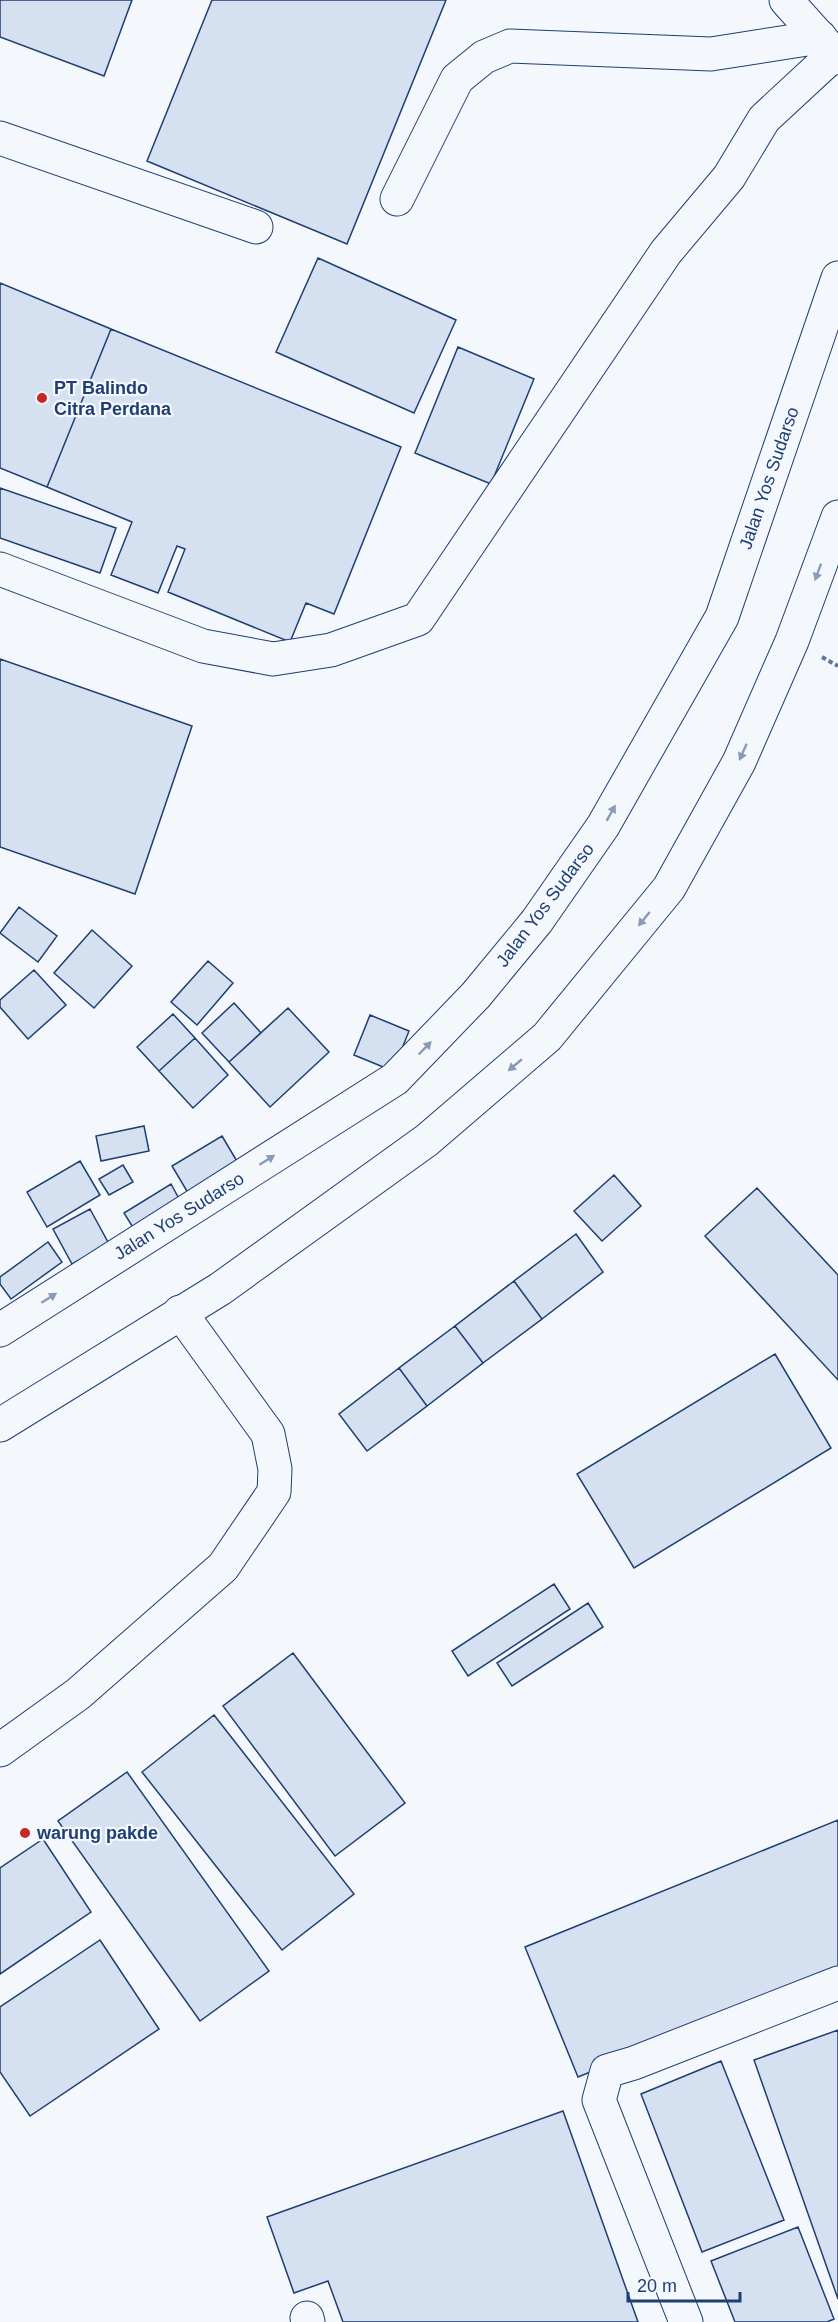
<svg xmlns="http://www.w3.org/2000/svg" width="838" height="2322" viewBox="0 0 838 2322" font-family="Arial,sans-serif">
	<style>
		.building { fill: #d5e0f0; stroke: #1d3f73; stroke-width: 1.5 }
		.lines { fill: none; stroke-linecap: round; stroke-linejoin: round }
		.minor-casing { stroke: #1d3f73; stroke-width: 35 }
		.major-casing { stroke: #1d3f73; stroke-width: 35 }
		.path { stroke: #5e769c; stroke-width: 4; stroke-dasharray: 4.5 3; stroke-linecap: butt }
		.minor { stroke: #f4f7fb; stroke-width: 33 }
		.major { stroke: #f4f7fb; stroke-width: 33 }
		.oneway { fill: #889bb7 }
		.poi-dot { fill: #c62828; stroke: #f4f7fb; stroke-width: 2 }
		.labels { text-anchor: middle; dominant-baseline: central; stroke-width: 4.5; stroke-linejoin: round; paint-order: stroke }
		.poi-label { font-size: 18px; font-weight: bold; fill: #1d3f73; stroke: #f4f7fb; text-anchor: start }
		.street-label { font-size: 18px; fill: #1d3f73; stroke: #f4f7fb }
	</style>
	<rect width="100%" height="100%" fill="#f4f7fb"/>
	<path class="building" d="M0 0H132L104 76 0 37Z
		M212 0H446L347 244 147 161Z
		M318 258 456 320 414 413 276 352Z
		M0 283 111 329 47 487 0 468Z
		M111 329 401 447 334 614 306 603 290 642 168 592 185 549 177 546 158 593 111 575 132 522 47 487Z
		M458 347 534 379 491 484 415 453Z
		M0 488 116 528 100 573 0 538Z
		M0 659 192 726 135 894 0 847Z
		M19 907 57 936 38 962 0 933Z
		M92 930 132 966 94 1008 54 973Z
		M208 961 233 983 197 1025 171 1002Z
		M34 970 66 1005 28 1039 0 1007V1000Z
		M234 1003 261 1033 229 1062 202 1033Z
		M288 1008 329 1052 270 1107 229 1062Z
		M173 1014 195 1038 159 1071 137 1047Z
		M370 1015 409 1031 393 1071 354 1055Z
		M195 1038 228 1075 193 1108 159 1071Z
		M144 1126 149 1151 101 1161 96 1136Z
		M222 1136 241 1168 191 1198 172 1166Z
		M80 1161 100 1195 47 1227 27 1192Z
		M123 1165 133 1182 109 1195 99 1179Z
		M614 1175 641 1206 602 1241 574 1211Z
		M171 1184 183 1206 137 1234 124 1213Z
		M757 1188 838 1275V1380L705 1236Z
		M90 1209 109 1244 72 1264 53 1229Z
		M576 1234 603 1272 542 1319 514 1281Z
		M48 1242 62 1262 11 1299 0 1284V1277Z
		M514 1281 542 1319 483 1363 455 1326Z
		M455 1326 483 1363 427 1406 399 1368Z
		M775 1354 831 1448 634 1568 577 1474Z
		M399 1368 427 1406 367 1451 339 1414Z
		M554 1584 570 1609 468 1676 452 1651Z
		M588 1603 603 1627 512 1686 497 1663Z
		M293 1653 405 1803 335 1856 223 1706Z
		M214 1715 354 1894 282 1950 142 1772Z
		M127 1772 269 1971 200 2021 58 1821Z
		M838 1820V1972L578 2077 525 1947Z
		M43 1839 91 1912 0 1974V1868Z
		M100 1940 159 2029 30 2116 0 2072V2007Z
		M838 2030V2299L754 2060Z
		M721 2061 784 2220 702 2252 641 2094Z
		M563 2111 638 2322H343L328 2281 294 2293 267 2217Z
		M798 2227 834 2319 827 2322H735L711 2261Z"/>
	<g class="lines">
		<defs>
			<path id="minor" d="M0 138 256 227
				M397 199 457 79 484 57 510 46 711 54 820 37
				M0 569 203 646 273 659 331 650 418 619 666 252 729 177 764 119 834 54
				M0 1750 78 1694 223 1567 274 1492 275 1469 268 1434 180 1312
				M307 2318 308 2322
				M686 2322 599 2100 607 2071 634 2063 838 1983"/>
			<path id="major" d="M786 0 838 58
				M0 1330 395 1079 476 995 537 921 603 826 722 617 838 278
				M0 1425 220 1289 427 1140 547 1037 669 888 739 762 792 641 838 517"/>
		</defs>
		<use href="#minor" class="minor-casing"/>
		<use href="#major" class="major-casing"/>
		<path class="path" d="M822 657 838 666"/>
		<use href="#minor" class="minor"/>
		<use href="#major" class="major"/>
	</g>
	<defs><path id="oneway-solid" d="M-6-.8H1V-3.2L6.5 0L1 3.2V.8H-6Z" transform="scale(1.5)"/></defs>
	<g class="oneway">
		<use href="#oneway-solid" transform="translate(818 572) rotate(110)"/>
		<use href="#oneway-solid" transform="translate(743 752) rotate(114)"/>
		<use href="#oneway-solid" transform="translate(611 813) rotate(-61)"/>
		<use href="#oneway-solid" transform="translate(644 919) rotate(129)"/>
		<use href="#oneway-solid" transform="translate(425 1048) rotate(-46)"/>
		<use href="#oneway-solid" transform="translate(515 1065) rotate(140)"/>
		<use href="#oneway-solid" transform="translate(267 1160) rotate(-32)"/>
		<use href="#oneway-solid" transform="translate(49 1298) rotate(-32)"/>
	</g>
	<g class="poi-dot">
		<circle cx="42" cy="398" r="6"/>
		<circle cx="25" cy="1833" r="6"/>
	</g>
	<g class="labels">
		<g class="poi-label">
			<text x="54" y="388">PT Balindo<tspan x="54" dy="21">Citra Perdana</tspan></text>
			<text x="37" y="1833">warung pakde</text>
		</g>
		<g class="street-label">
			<text transform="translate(769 478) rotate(-71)">Jalan Yos Sudarso</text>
			<text transform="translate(545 905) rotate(-53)">Jalan Yos Sudarso</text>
			<text transform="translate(179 1216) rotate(-32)">Jalan Yos Sudarso</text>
		</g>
	</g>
	<path d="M628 2292v9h112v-9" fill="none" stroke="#1d3f73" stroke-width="3"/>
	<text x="637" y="2292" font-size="18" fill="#1d3f73" stroke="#f4f7fb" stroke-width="4.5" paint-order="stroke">20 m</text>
</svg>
